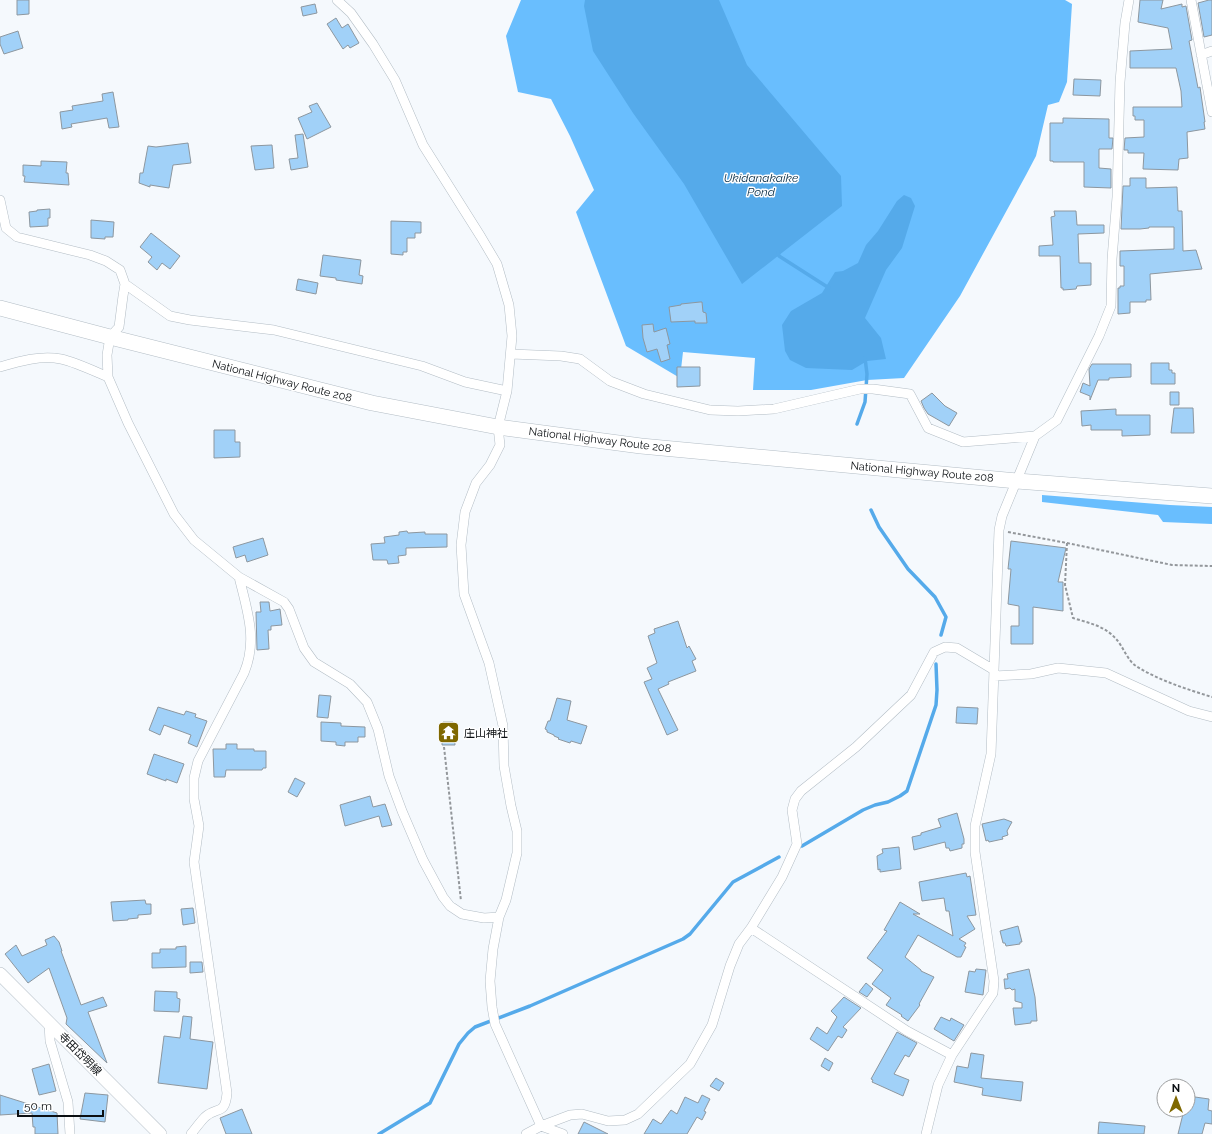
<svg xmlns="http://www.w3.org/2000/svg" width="1212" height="1134" viewBox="0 0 1212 1134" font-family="Raleway,'Noto Sans JP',sans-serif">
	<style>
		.forest { fill: #69befe }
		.water { fill: #55aaea }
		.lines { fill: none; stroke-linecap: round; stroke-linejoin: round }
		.stream { stroke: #55aaea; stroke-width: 3.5 }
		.building { fill: #a1d1f8; stroke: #8d979f }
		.minor-casing { stroke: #b3bdc5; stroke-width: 10 }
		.secondary-casing { stroke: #b3bdc5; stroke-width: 14 }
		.trunk-casing { stroke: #b3bdc5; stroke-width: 16 }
		.path { stroke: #93979b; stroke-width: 2; stroke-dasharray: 3 2; stroke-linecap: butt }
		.minor { stroke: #fff; stroke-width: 9 }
		.secondary { stroke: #fff; stroke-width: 13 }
		.trunk { stroke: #fff; stroke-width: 15 }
		.labels { text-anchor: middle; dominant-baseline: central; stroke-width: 3; stroke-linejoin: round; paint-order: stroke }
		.street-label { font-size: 11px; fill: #0b0f12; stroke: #fff }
		.poi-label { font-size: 11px; fill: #0b0f12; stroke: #fff; text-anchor: start }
		.water-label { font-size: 12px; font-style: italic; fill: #082d46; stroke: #fff }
	</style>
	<rect width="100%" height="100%" fill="#f5f9fd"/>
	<path class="forest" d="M521 0H1065L1072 4 1067 82 1059 102 1048 105 1036 156 1026 175 960 296 904 378 867 380 811 390H753L755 358 683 352 680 378 626 346 576 212 594 190 570 136 551 99 518 92 506 36Z
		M1042 495 1170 505 1212 507V524L1163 522 1158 515 1042 502Z"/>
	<path class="water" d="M585 0H719L747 65 841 176 842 206 742 284 684 184 633 113 593 51 584 6Z
		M904 195 911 198 915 206 902 248 886 270 865 318 881 338 886 359 867 361 852 370 806 368 790 360 785 351 782 325 791 311 822 293 835 272 843 271 858 263 866 245 878 231 897 201Z"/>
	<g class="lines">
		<path class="stream" d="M778 252 779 256 829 288
			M857 424 865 402 867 374 865 358
			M871 510 879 527 908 569 935 597 946 617 941 635
			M802 846 863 810 875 805 888 802 900 796 907 791 936 705 937 690 936 664
			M379 1134 430 1103 459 1044 468 1033 475 1027 530 1006 683 939 690 934 733 882 779 857"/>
	</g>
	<path class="building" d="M17 0H29V14L17 15Z
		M1140 0H1163L1161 9 1182 4V7L1186 6 1192 40 1189 41 1198 88 1200 87 1205 122H1204L1205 129 1187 132 1188 158 1179 159 1178 170 1143 169 1144 153H1128V150H1124L1125 138 1144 137V120H1135V116H1133V107H1182L1181 91 1176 68H1130V51L1172 49 1168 28 1138 22Z
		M1209 0H1212V35L1204 37 1198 3Z
		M315 4 317 13 303 16 301 7Z
		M336 18 342 28 348 24 359 43 350 48 348 45 343 49 327 24Z
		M18 31 23 48 4 54 0 44V37Z
		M1074 79 1101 80 1100 96 1073 95Z
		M113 92 119 127 109 128 107 118 71 124 72 127 62 129 60 112 73 110 72 106 103 101 102 94Z
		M317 103 331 127 307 139 298 118 312 112 309 106Z
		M1063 118 1109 119V138H1113L1112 149H1099V168L1111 169V188L1084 187V162H1053V161H1050V123H1063Z
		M303 134 308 167 291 170 289 159 298 158 295 135Z
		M188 143 191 163 173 165 169 188 150 185V187L139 183 140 173H143L148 146 156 147Z
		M272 145 274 168 255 170 251 146Z
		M41 161 67 162 66 173H68L69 185 24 182 25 176H23V165L41 166Z
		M1130 178H1146V188L1177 187 1178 211H1182L1183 251 1196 250 1202 269 1150 274 1151 300H1146V302H1130V313L1118 314V288H1120V286H1124V266H1120V251L1174 249V227H1149V228L1140 229H1121L1123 186H1130Z
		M50 209V218H48V226L30 227 29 212 37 211V210Z
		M1054 211H1076L1077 225H1104V233L1078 234 1079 263H1091V285L1077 286 1076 289 1063 290V288H1061L1060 256H1039V246L1053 245 1051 217 1055 216Z
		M91 220 114 222 113 237H105V239L91 238Z
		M391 221 421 222V233H415V238H407V252H403V255L391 254Z
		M151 233 180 256 170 269 162 263 157 270 148 262 152 257 140 247Z
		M323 255 361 260 359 275 363 276 362 284 336 280V278L320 276Z
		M298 279 318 283 316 294 296 290Z
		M700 302H702L703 312 706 313 707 323H695V321L671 322 669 307 681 305V304Z
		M653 324 654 332 666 328 670 344 667 345 670 359 661 362 657 349 647 352 643 338 642 325Z
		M1151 363H1169V370H1172V373H1175V384H1151Z
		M1092 364H1131V377L1109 378V380H1098L1090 400V396L1080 392 1083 383 1090 386 1089 369Z
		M677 367H700V386L677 387Z
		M1170 392H1179V405H1170Z
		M932 393 945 406 957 413 949 426 928 414 924 408 921 401Z
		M1174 408H1193L1194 433H1171Z
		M1116 409V415H1150V435L1122 436V430H1091V425L1082 426 1081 411Z
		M214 430H235V442H240V457L214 458Z
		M407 531 408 533 425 532V534H447V547L406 548V555L398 556 399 563 388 564 387 560H373L371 544 385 543 384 537 399 535V532Z
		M263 538 268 555 247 562 245 555 236 558 233 547Z
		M1011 541 1066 548 1058 582H1063V611L1033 607V644H1011V626H1019V606L1008 604 1011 569H1008Z
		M260 602H269L270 611 280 609 282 625 271 626V630H268L269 649 257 650 256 612H261Z
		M678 621 687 648 689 646 696 659 692 661 696 671 668 682 669 684 658 689 678 730 667 735 644 682 652 679 647 668 657 663 648 636 655 633 654 629Z
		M319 695 331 696 328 718 317 717Z
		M557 698 571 701 567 720 587 726 581 744 571 741 570 743 558 739 559 738 554 736V735L547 732V730L545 729 548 721H550Z
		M158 707 184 715 186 711 196 714 195 717 207 721 197 747 188 743 191 735 164 725 160 735 149 730Z
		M957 707 978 708 977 724 956 723Z
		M321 722 341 723V726L365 727V737H358V742H345V746L336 745V742L321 741Z
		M443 722H453L455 745H442Z
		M226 744H237V749H254V751H266V768H263L262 770H226L225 777H214L213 749H226Z
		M154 754 184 764 177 783 166 779V781L147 774Z
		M295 778 305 783 297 797 288 792Z
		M370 796 373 807 385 804 392 825 382 827 379 816 345 826 340 805Z
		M957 813 964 839V844H962V848L950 851 949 848H946L945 842 914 850 912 837 921 835V833L941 827 938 819Z
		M1004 819 1012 822 1007 831 1008 835 1002 837 1003 839 989 842 988 840 986 841 982 824Z
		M899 847 901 869 880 872V869L878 870 877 856 883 853 882 849Z
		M966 873 967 877 970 876 976 915 967 916 975 929 959 939 966 943 964 946 966 947 961 957H957L918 935 905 957 921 970V971L934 977 919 1004 920 1005 908 1021 901 1016 902 1015 886 1005 891 998 872 984 883 970 867 958 887 931 884 930 900 902 920 914H913L953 936 949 911H946L944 898 922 901 919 882Z
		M145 900 146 904H151V914L138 915V918L128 919V920L113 921 111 902Z
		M193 908 195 923 183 925 181 909Z
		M1018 926 1022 942H1020V944L1006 946 1005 943H1003L1000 931Z
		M54 936 59 942 62 951H61L81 1005 103 997 107 1006 88 1012 107 1063 66 1024 67 1018 49 968 28 983 5 954 16 945 22 956 47 945 45 940Z
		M186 946V967L152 968V953H160V949H176V947Z
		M190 962H202L203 972 190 973Z
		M976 969 986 970 983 995 965 992 969 971 975 972Z
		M1029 969 1035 997 1037 1021H1031V1023L1015 1025 1013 1008H1022V1003L1015 1001V989L1012 990 1010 988 1005 989 1004 979H1008L1007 974Z
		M866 983 873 989 867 997 859 992Z
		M155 991 177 992V998L180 999 179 1012 154 1011Z
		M844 997 861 1008 843 1027 847 1030 842 1038 838 1036 828 1051 810 1039 817 1027 827 1034 837 1017 831 1011Z
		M183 1016 192 1017 190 1039 213 1042 207 1089 158 1083 164 1036 180 1038Z
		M941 1017 950 1021 951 1018 964 1025 954 1041 934 1029Z
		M897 1032 917 1043 909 1057 905 1055 894 1074 909 1080 903 1096 872 1082 873 1080 871 1079Z
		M971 1053 984 1055 981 1078 1023 1082 1021 1101 982 1095 983 1088 954 1082 957 1066 968 1068Z
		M825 1058 833 1063 829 1071 821 1066Z
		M49 1064 56 1091 39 1095 32 1069Z
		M716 1078 724 1083 719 1091 710 1086Z
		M85 1093 108 1095 105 1122 80 1119Z
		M0 1095 57 1113 58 1134H35V1127H33L32 1113 0 1115Z
		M702 1095 710 1099 704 1111 706 1112 702 1120 697 1117 687 1134H644L653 1119 661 1124 671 1110 677 1114 685 1097 698 1103Z
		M1188 1096 1209 1099 1208 1110 1212 1111V1124L1205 1123 1202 1134H1178L1184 1110H1188Z
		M242 1109 252 1134H226L220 1118Z
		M584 1122 608 1134H578Z
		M1099 1122 1145 1126 1144 1134H1098Z"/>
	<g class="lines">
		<defs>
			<path id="minor" d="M337 0 351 13 373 44 395 80 423 145 481 237 497 264 509 305 512 336 507 391 498 427 500 445 490 465 476 483 465 512 461 545 464 594 489 663 503 726 504 766 511 806 517 831V853L506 900 499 917 493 949 490 981 492 1007 495 1024 541 1126 563 1134
				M1191 0 1212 112
				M1201 55 1212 51
				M0 200 6 228 17 237 90 255 106 261 120 270 125 284 123 296 119 327 110 337 107 355 108 377 128 423 174 514 194 540 239 577 284 602 289 609 304 648 314 662 350 684 367 702 378 729 389 776 402 811 423 860 443 897 450 906 462 914 484 918 499 917
				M125 284 170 316 190 320 274 330 422 366 465 382 507 391
				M511 354 561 356 580 359 610 381 644 394 710 410 738 411 774 409 860 389H873L910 394 928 428 963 442 1035 436
				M0 367C20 361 41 355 61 359 75 362 94 371 108 377
				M994 676 1031 674 1058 668 1106 673 1189 711 1212 717
				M751 928 907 1031 952 1055
				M49 1024 50 1041 68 1102 70 1134
				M191 1134C196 1128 200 1122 205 1117 217 1106 225 1116 227 1093L194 862 199 826 194 799V778L198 761 244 673C258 640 247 610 239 577
				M526 1134 541 1126 570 1115 582 1114 608 1121 625 1120 638 1114 690 1064 712 1025 730 966 739 944 751 928 782 877 797 844 792 810 795 799 801 791 856 747 911 695 934 652 945 647 957 648 994 670
				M926 1134 938 1085 952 1055 993 993 994 981 975 852V826L991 754 999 530 1002 516 1035 436 1057 420 1099 336 1111 306 1112 259 1117 197 1120 82 1125 23 1129 0"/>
			<path id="secondary" d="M0 974 160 1134"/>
			<path id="trunk" d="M0 308 110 337 372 403 498 427 641 446 1017 481 1212 496"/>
		</defs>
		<use href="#minor" class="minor-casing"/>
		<use href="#secondary" class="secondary-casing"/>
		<use href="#trunk" class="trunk-casing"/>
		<path class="path" d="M1008 532 1067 543 1065 585 1073 618C1089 623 1105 626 1116 639 1123 646 1127 660 1136 666 1158 680 1186 689 1212 697
			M1067 543 1172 565 1212 566
			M444 747 461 901"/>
		<use href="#minor" class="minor"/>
		<use href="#secondary" class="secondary"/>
		<use href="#trunk" class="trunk"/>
	</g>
	<defs>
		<symbol id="temple-square" viewBox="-11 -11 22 22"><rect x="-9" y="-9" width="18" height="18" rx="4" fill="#7f6800" stroke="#fff"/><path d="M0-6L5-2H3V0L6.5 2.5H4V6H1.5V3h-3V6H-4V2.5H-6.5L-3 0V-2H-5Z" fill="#fff"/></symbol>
	</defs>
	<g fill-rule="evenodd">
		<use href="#temple-square" x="436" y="720" width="25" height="25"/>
	</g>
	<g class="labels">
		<g class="street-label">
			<text transform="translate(282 381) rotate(14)">National Highway Route 208</text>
			<text transform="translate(600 440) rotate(7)">National Highway Route 208</text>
			<text transform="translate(922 472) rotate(5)">National Highway Route 208</text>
			<text transform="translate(80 1054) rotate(45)">寺田岱明線</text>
		</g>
		<g class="poi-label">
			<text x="464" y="733">庄山神社</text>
		</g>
		<g class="water-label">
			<text x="761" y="178">Ukidanakaike<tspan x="761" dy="14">Pond</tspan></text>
		</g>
	</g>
	<g transform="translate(1176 1098)"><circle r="19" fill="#ffffff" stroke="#9d9fa0"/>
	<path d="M0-3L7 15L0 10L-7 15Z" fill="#7f6800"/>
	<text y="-6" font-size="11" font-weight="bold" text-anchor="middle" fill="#0b0f12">N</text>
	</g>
	<path d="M18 1110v6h85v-6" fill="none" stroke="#0b0f12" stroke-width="2"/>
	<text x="24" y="1110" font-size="12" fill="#0b0f12" stroke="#ffffff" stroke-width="3" paint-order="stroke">50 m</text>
</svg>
